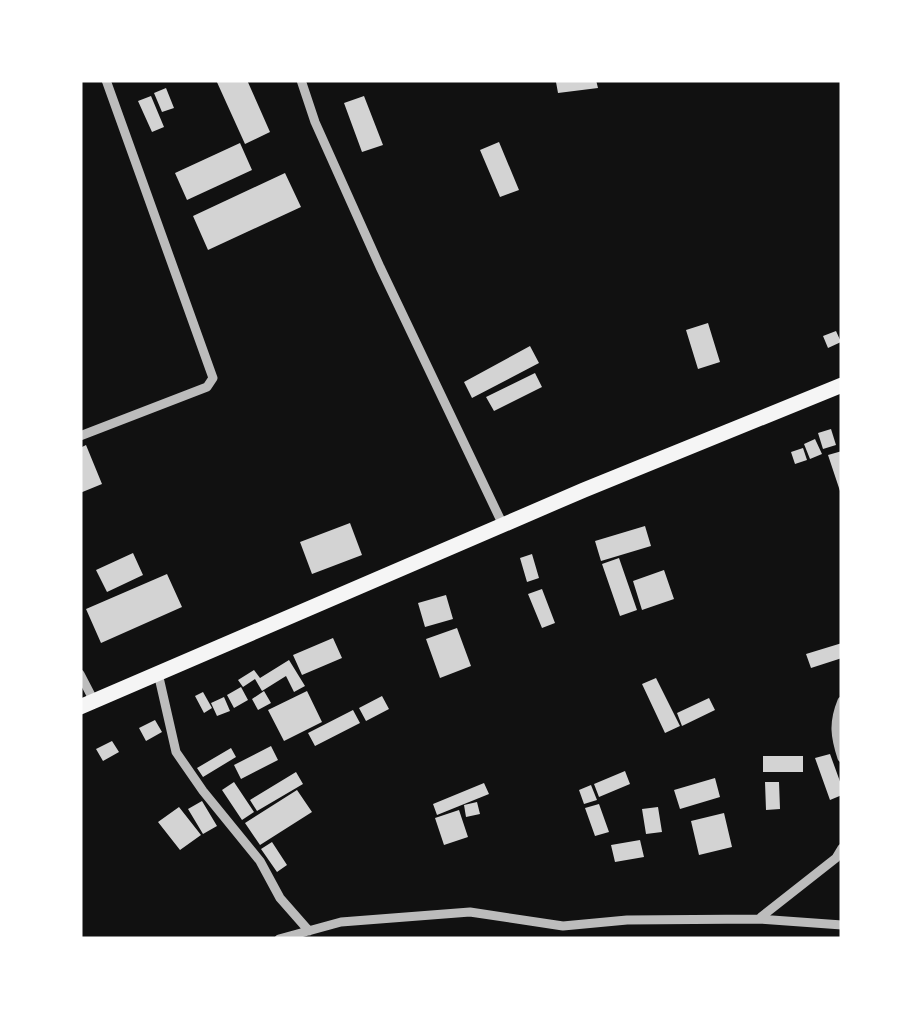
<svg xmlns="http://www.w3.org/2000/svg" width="922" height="1019" viewBox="0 0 922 1019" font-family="'Nunito Sans',sans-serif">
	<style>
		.building { fill: #d3d3d3 }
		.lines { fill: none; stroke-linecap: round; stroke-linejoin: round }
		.minor { stroke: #bcbcbc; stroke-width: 9 }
		.primary { stroke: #f5f5f5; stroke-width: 15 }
	</style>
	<rect width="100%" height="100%" fill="#111"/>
	<path class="building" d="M216 80H247L270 132 245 144Z
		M570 80H596L598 88 558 93 556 82Z
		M166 88 174 108 162 112 154 93Z
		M151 96 164 127 152 132 138 101Z
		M364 96 383 145 362 152 344 103Z
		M499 142 519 190 500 197 480 150Z
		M240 143 252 170 187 200 175 173Z
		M285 173 301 207 208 250 193 216Z
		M708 323 720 362 698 369 686 330Z
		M836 331 841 342 828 348 823 336Z
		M530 346 539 363 472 398 464 382Z
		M535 373 542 387 494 411 486 397Z
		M831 429 836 445 823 449 818 433Z
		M815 439 822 454 810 459 804 444Z
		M86 445 102 484 80 493V448Z
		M803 448 807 460 795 464 791 452Z
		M842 451V493L841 494 828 455Z
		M350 523 362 555 312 574 300 542Z
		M645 526 651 546 601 561 595 541Z
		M133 553 143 575 107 592 96 570Z
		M532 554 539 578 527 582 520 558Z
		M619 558 637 610 620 616 602 564Z
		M664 570 674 599 642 610 633 581Z
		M167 574 182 607 101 643 86 609Z
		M542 589 555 623 542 628 528 594Z
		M446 595 453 619 425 627 418 603Z
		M457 628 471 666 440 678 426 639Z
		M333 638 342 658 302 675 293 655Z
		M842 643V658L811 668 806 654Z
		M289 660 305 686 294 692 286 676 262 691 255 679 243 687 238 680 254 670 260 678Z
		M656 678 680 726 665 733 642 684Z
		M241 687 248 700 234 708 227 695Z
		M264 691 271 703 258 710 252 699Z
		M307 691 322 722 284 741 268 710Z
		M203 692 212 708 204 713 195 696Z
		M382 696 389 709 366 721 359 708Z
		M224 697 230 711 217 716 211 703Z
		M709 698 715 710 682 726 677 713Z
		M353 710 360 723 315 746 308 733Z
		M155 720 162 732 146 741 139 728Z
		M112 741 119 752 103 761 96 749Z
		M271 746 278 760 241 779 234 765Z
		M231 748 236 757 203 777 197 768Z
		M830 754 842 787V795L830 800 815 758Z
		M763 756H803V772H763Z
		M625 771 630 784 599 797 594 784Z
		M296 772 303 784 257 811 250 800Z
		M715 778 720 797 680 809 674 790Z
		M234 782 254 812 242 820 222 790Z
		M765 782H779L780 809 766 810Z
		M484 783 489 794 437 815 433 804Z
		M591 785 597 800 584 804 579 790Z
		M297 790 312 812 260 845 245 823Z
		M202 801 217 826 203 834 188 809Z
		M477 802 480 814 466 817 464 805Z
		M599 804 609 832 595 836 585 808Z
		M179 807 201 835 180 850 158 822Z
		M658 807 662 832 646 834 642 809Z
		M459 810 468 837 444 845 435 818Z
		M724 813 732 847 699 855 691 821Z
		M640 840 644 857 615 862 611 845Z
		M272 842 287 865 277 872 261 849Z"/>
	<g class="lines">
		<path class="minor" d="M301 80 315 122 380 267 503 525
			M80 436 207 387 213 378 106 80
			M158 673 176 752 203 791 260 861 280 898 309 931
			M80 674 94 701
			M842 701C833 723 835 736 842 758
			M761 917 836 858 842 848
			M279 939 341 922 470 912 563 926 627 920 760 919 842 925"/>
		<path class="primary" d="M80 707 584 490 842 385"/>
	</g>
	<rect width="922" height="1019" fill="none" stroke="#ffffff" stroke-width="165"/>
</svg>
